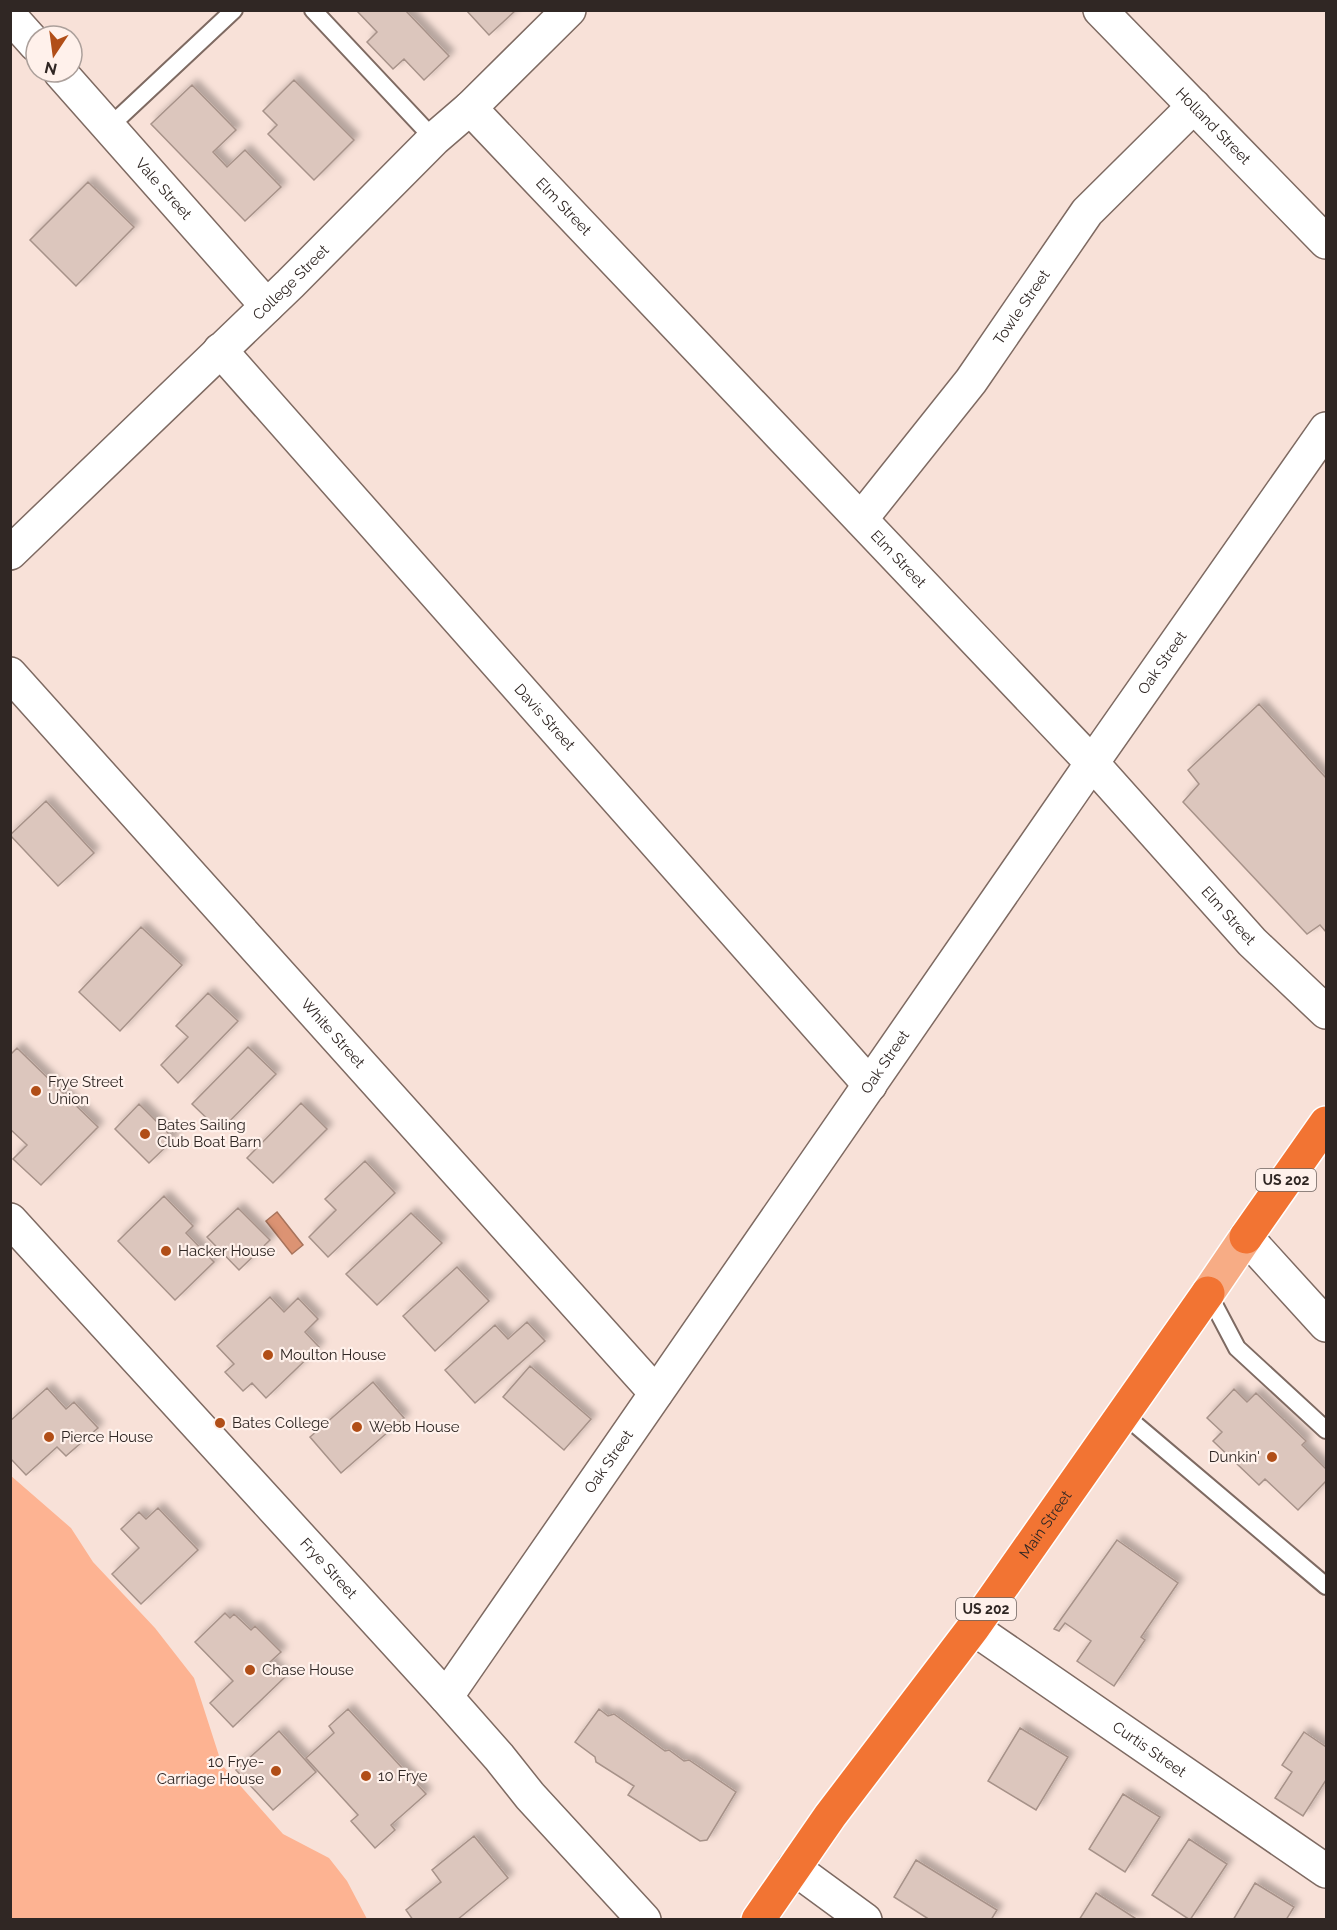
<svg xmlns="http://www.w3.org/2000/svg" width="1337" height="1930" viewBox="0 0 1337 1930" font-family="Raleway,sans-serif">
	<style>
		.green { fill: #fdb392 }
		.water { fill: #dc9373; stroke: #a8735b; stroke-width: 1.5 }
		.building { fill: #dcc6bd; stroke: #a79289; stroke-width: 1.5; filter: url(#shadow) }
		.lines { fill: none; stroke-linecap: round; stroke-linejoin: round }
		.lane-casing { stroke: #7e6a62; stroke-width: 20 }
		.street-casing { stroke: #7e6a62; stroke-width: 36 }
		.secondary-casing { stroke: #7e6a62; stroke-width: 36 }
		.primary-casing { stroke: #fff; stroke-width: 36 }
		.highway-casing { stroke: #fff; stroke-width: 36 }
		.lane { stroke: #fff; stroke-width: 16 }
		.street { stroke: #fff; stroke-width: 33 }
		.secondary { stroke: #fff; stroke-width: 33 }
		.primary { stroke: #f7ac85; stroke-width: 33 }
		.highway { stroke: #f27433; stroke-width: 33 }
		.poi-dot { fill: #b14e17; stroke: #fff1eb; stroke-width: 2 }
		.labels { text-anchor: middle; dominant-baseline: central; stroke-width: 4.5; stroke-linejoin: round; paint-order: stroke }
		.shield { fill: #fff1eb; stroke: #6e6460; stroke-width: 1.5 }
		.shield-label { font-size: 14px; font-weight: bold; fill: #302724 }
		.street-label { font-size: 15px; fill: #302724; stroke: #fff1eb }
		.poi-label { font-size: 15px; fill: #302724; stroke: #fff1eb; text-anchor: start }
	</style>
	<defs>
		<filter id="shadow"><feDropShadow dx="5.5" dy="-5.5" stdDeviation="3" flood-color="#0004"/></filter>
	</defs>
	<rect width="100%" height="100%" fill="#f8e1d8"/>
	<path class="green" d="M10 1475 71 1528 93 1562 155 1628 194 1678 222 1765 283 1834 329 1858 347 1881 367 1919H11Z"/>
	<path class="water" d="M277 1212 303 1245 292 1254 266 1221Z"/>
	<path class="building" d="M356 10H405L449 56 424 80 404 59 393 69 367 42 377 32Z
		M466 10H516L489 35Z
		M294 80 354 140 314 180 268 134 277 125 263 111Z
		M192 85 236 130 213 152 227 167 245 150 281 187 245 221 151 124Z
		M88 182 134 227 76 286 30 240Z
		M1259 704 1326 778V932L1320 925 1307 934 1183 802 1199 784 1188 770Z
		M46 801 94 853 58 886 10 835Z
		M141 927 182 965 120 1031 79 992Z
		M208 993 238 1021 178 1083 161 1065 188 1037 176 1026Z
		M248 1047 276 1074 220 1131 192 1104Z
		M17 1048 98 1127 41 1185 13 1159 27 1145 10 1129V1055Z
		M301 1103 327 1129 273 1183 247 1158Z
		M139 1104 174 1139 149 1163 115 1129Z
		M365 1161 395 1193 328 1257 309 1237 336 1210 325 1199Z
		M164 1196 193 1226 186 1233 214 1262 175 1300 118 1241Z
		M238 1208 270 1240 239 1270 207 1237Z
		M411 1213 442 1243 377 1305 346 1274Z
		M457 1267 489 1301 435 1351 403 1316Z
		M270 1297 284 1312 298 1298 318 1319 305 1332 319 1347 266 1398 252 1383 243 1391 225 1372 234 1364 217 1346Z
		M527 1322 545 1341 475 1403 445 1370 495 1325 508 1339Z
		M530 1366 591 1419 564 1450 503 1397Z
		M373 1382 404 1418 341 1473 310 1437Z
		M47 1388 66 1409 74 1402 98 1428 66 1456 57 1447 26 1475 10 1458V1421Z
		M1234 1389 1247 1402 1256 1393 1306 1441 1302 1445 1326 1469V1481L1298 1510 1265 1479 1259 1485 1213 1441 1222 1432 1207 1418Z
		M158 1508 198 1550 141 1604 112 1574 139 1548 121 1529 139 1512 146 1519Z
		M1117 1540 1178 1583 1141 1637 1145 1640 1114 1686 1077 1661 1091 1641 1065 1623 1059 1631 1054 1629Z
		M225 1613 230 1618 234 1614 251 1630 255 1626 281 1652 270 1662 285 1677 233 1727 210 1703 233 1681 195 1642Z
		M348 1709 426 1794 391 1825 395 1830 375 1848 351 1821 358 1815 306 1758 334 1733 329 1726Z
		M599 1709 608 1716 614 1714 665 1751 669 1750 684 1761 689 1760 736 1792 707 1840 700 1841 628 1795 634 1786 596 1762 595 1757 575 1742Z
		M1020 1728 1068 1757 1036 1810 988 1781Z
		M279 1731 316 1772 273 1810 236 1770Z
		M1304 1732 1326 1747V1780L1303 1816 1275 1798 1292 1772 1282 1765Z
		M1123 1794 1160 1817 1125 1872 1089 1849Z
		M474 1836 508 1878 457 1920H413L406 1910 441 1882 432 1870Z
		M1189 1839 1227 1864 1190 1920 1152 1895Z
		M916 1860 997 1910 991 1920H930L894 1897Z
		M1255 1883 1294 1907 1286 1920H1233Z
		M1096 1893 1138 1920H1079Z"/>
	<g class="lines">
		<defs>
			<path id="lane" d="M313 10 434 139
				M109 127 234 10
				M1208 1293 1237 1348 1326 1430
				M1123 1414 1326 1586"/>
			<g id="street">
				<path id="s1" d="M1100 10 1326 242"/>
				<path d="M10 16 36 45"/>
				<path id="s2" d="M60 72 267 306"/>
				<path id="s3" d="M470 108 1092 763 1252 942 1326 1012"/>
				<path id="s4" d="M220 350 870 1085"/>
				<path id="s5" d="M861 519 971 381 1087 212 1194 106"/>
				<path id="s6" d="M10 674 656 1393"/>
				<path id="s7" d="M10 1220 446 1697 499 1757 530 1796 644 1920"/>
				<path d="M1246 1237 1326 1325"/>
				<path id="s8" d="M973 1628 1326 1871"/>
				<path id="s9" d="M446 1697 1092 763 1326 429"/>
				<path d="M794 1868 865 1920"/>
			</g>
			<g id="secondary">
				<path id="s10" d="M10 553 290 284 434 139 470 108 569 10"/>
			</g>
			<path id="primary" d="M1208 1293 1246 1237"/>
			<g id="highway">
				<path d="M1246 1237 1326 1123"/>
				<path id="s11" d="M758 1920 830 1816 973 1628 1208 1293"/>
			</g>
		</defs>
		<use href="#lane" class="lane-casing"/>
		<use href="#street" class="street-casing"/>
		<use href="#secondary" class="secondary-casing"/>
		<use href="#primary" class="primary-casing"/>
		<use href="#highway" class="highway-casing"/>
		<use href="#lane" class="lane"/>
		<use href="#street" class="street"/>
		<use href="#secondary" class="secondary"/>
		<use href="#primary" class="primary"/>
		<use href="#highway" class="highway"/>
	</g>
	<g class="poi-dot">
		<circle cx="36" cy="1091" r="6"/>
		<circle cx="145" cy="1134" r="6"/>
		<circle cx="166" cy="1251" r="6"/>
		<circle cx="268" cy="1355" r="6"/>
		<circle cx="220" cy="1423" r="6"/>
		<circle cx="357" cy="1427" r="6"/>
		<circle cx="49" cy="1437" r="6"/>
		<circle cx="1272" cy="1457" r="6"/>
		<circle cx="250" cy="1670" r="6"/>
		<circle cx="276" cy="1771" r="6"/>
		<circle cx="366" cy="1776" r="6"/>
	</g>
	<g class="labels">
		<g class="shield">
			<rect x="1256" y="1169" width="60" height="22" rx="4.5"/>
			<rect x="956" y="1598" width="60" height="22" rx="4.5"/>
		</g>
		<g class="shield-label">
			<text x="1286" y="1180">US 202</text>
			<text x="986" y="1609">US 202</text>
		</g>
		<g class="street-label">
			<text stroke="none"><textPath href="#s1" startOffset="162">Holland Street</textPath></text>
			<text stroke="none"><textPath href="#s2" startOffset="156">Vale Street</textPath></text>
			<text stroke="none"><textPath href="#s3" startOffset="136">Elm Street</textPath></text>
			<text stroke="none"><textPath href="#s10" startOffset="390">College Street</textPath></text>
			<text stroke="none"><textPath href="#s5" startOffset="266">Towle Street</textPath></text>
			<text stroke="none"><textPath href="#s3" startOffset="622">Elm Street</textPath></text>
			<text stroke="none"><textPath href="#s9" startOffset="1258">Oak Street</textPath></text>
			<text stroke="none"><textPath href="#s4" startOffset="490">Davis Street</textPath></text>
			<text stroke="none"><textPath href="#s3" startOffset="1108">Elm Street</textPath></text>
			<text stroke="none"><textPath href="#s6" startOffset="483">White Street</textPath></text>
			<text stroke="none"><textPath href="#s9" startOffset="772">Oak Street</textPath></text>
			<text stroke="none"><textPath href="#s9" startOffset="286">Oak Street</textPath></text>
			<text stroke="none"><textPath href="#s11" startOffset="489">Main Street</textPath></text>
			<text stroke="none"><textPath href="#s7" startOffset="472">Frye Street</textPath></text>
			<text stroke="none"><textPath href="#s8" startOffset="214">Curtis Street</textPath></text>
		</g>
		<g class="poi-label">
			<text x="48" y="1082">Frye Street<tspan x="48" dy="17">Union</tspan></text>
			<text x="157" y="1125">Bates Sailing<tspan x="157" dy="17">Club Boat Barn</tspan></text>
			<text x="178" y="1251">Hacker House</text>
			<text x="280" y="1355">Moulton House</text>
			<text x="232" y="1423">Bates College</text>
			<text x="369" y="1427">Webb House</text>
			<text x="61" y="1437">Pierce House</text>
			<text x="1260" y="1457" text-anchor="end">Dunkin'</text>
			<text x="262" y="1670">Chase House</text>
			<text x="264" y="1762" text-anchor="end">10 Frye-<tspan x="264" dy="17">Carriage House</tspan></text>
			<text x="378" y="1776">10 Frye</text>
		</g>
	</g>
	<rect width="1337" height="1930" fill="none" stroke="#302724" stroke-width="24"/>
	<g transform="translate(54 54) rotate(193)"><circle r="28" fill="#fff1eb" stroke="#aca09b" stroke-width="1.5"/>
	<path d="M0-4.5L10 22L0 15L-10 22Z" fill="#b14e17"/>
	<text y="-9" font-size="16" font-weight="bold" text-anchor="middle" fill="#302724">N</text>
	</g>
</svg>
